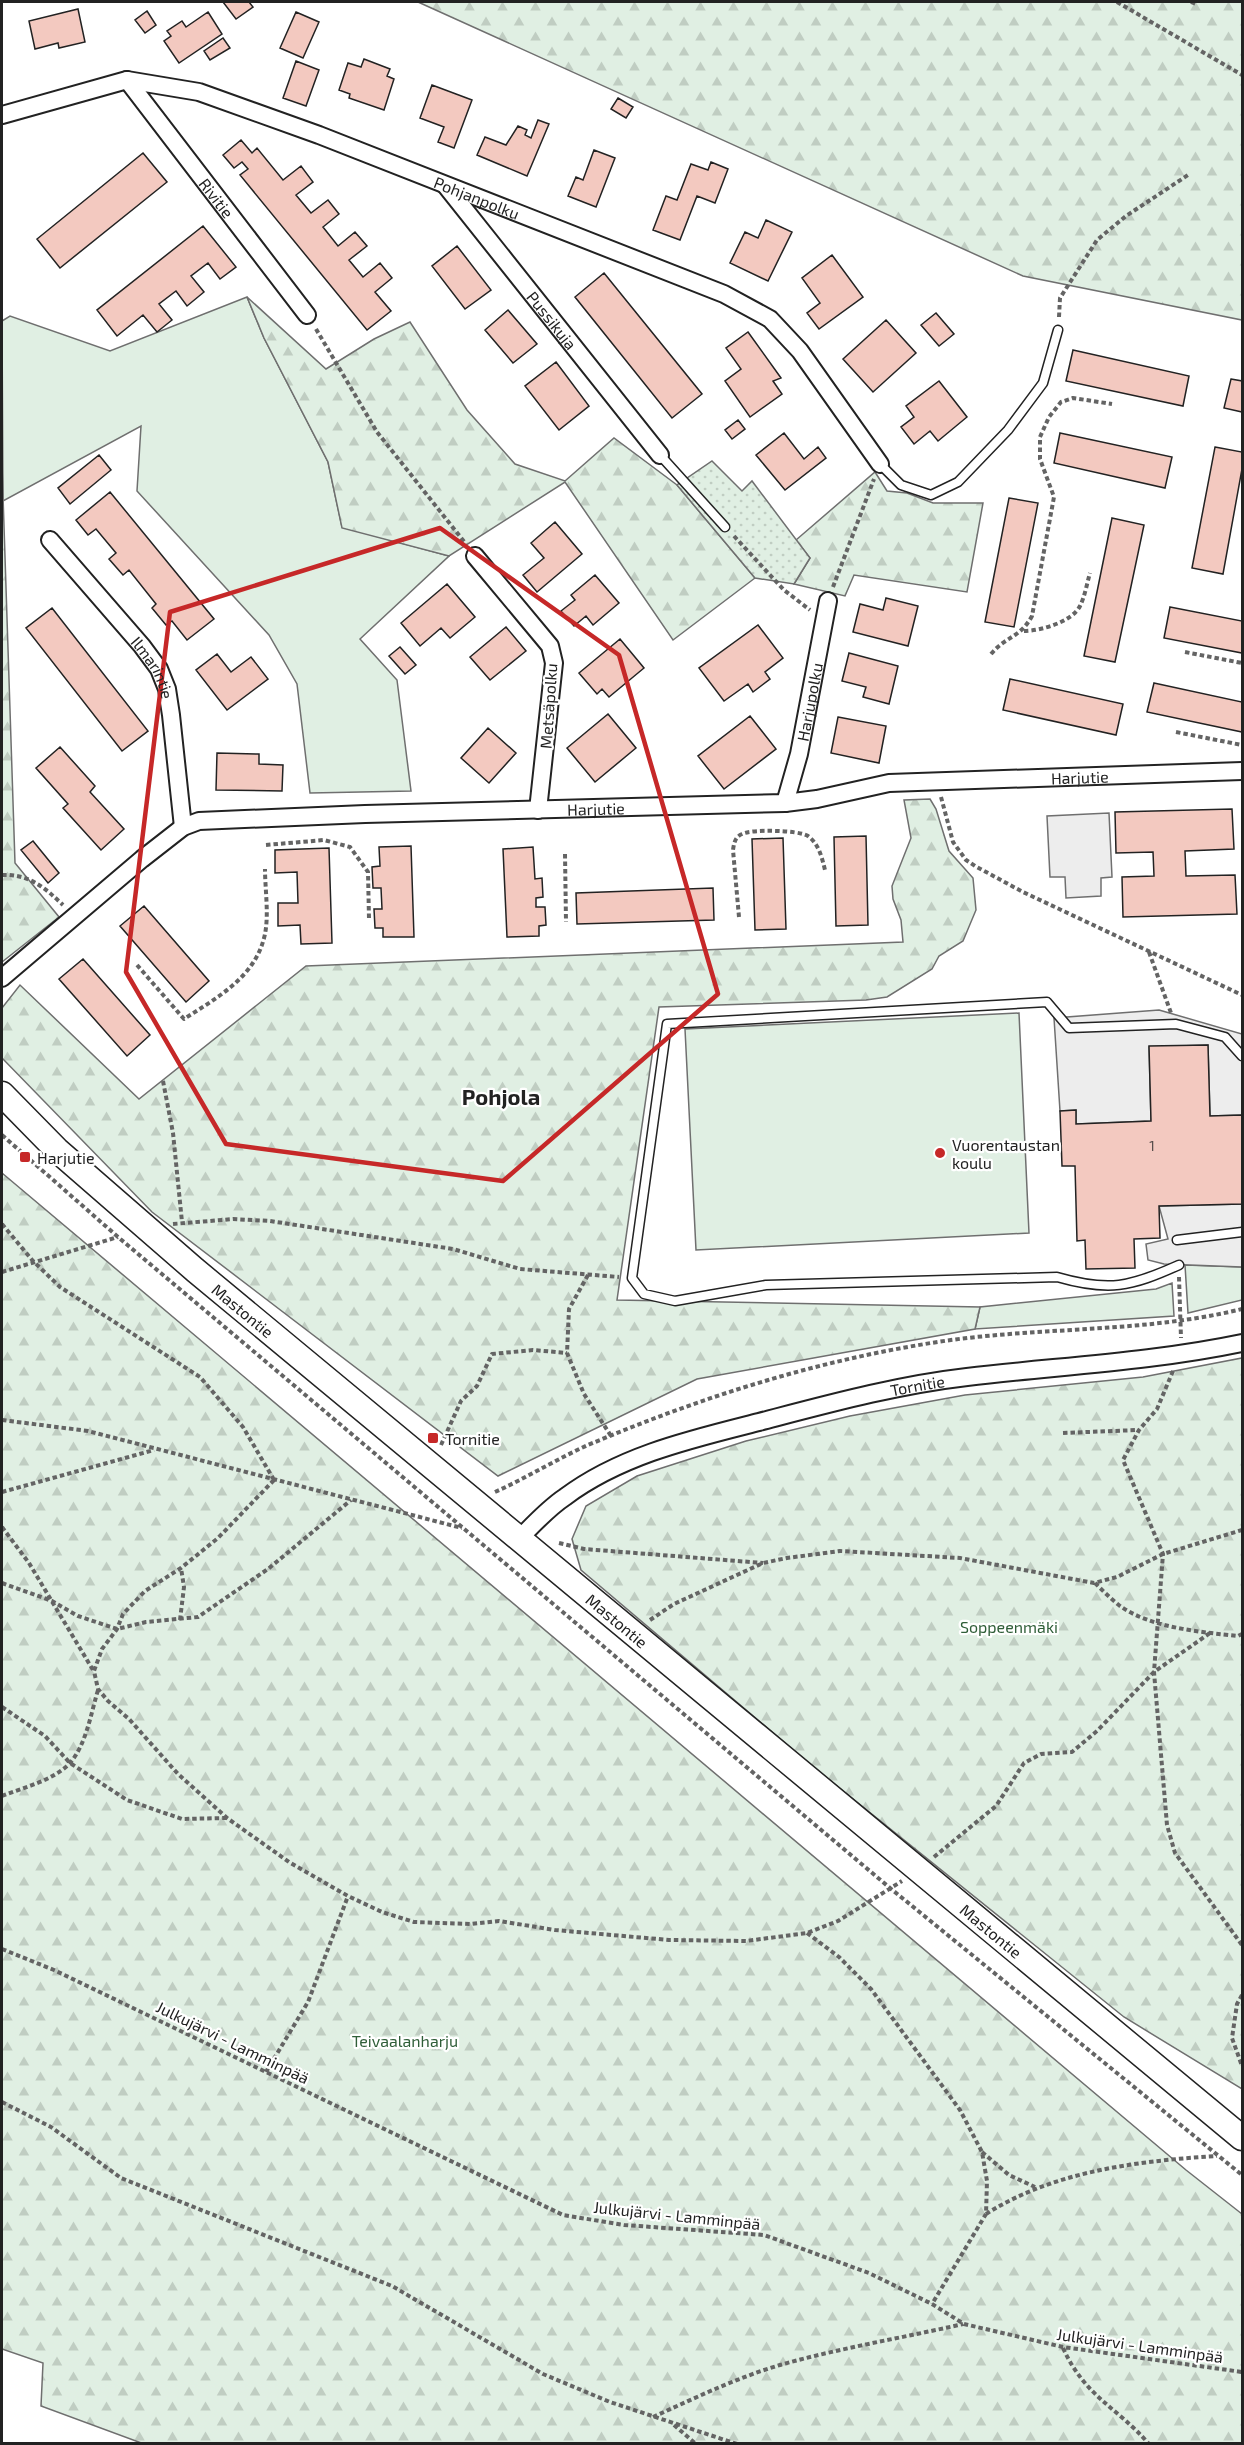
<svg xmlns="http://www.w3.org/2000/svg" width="1244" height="2445" viewBox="0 0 1244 2445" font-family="'Exo 2',sans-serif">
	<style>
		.green { fill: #e0efe3; stroke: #6f6f6f; stroke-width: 1.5 }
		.forest { fill: url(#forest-firs); stroke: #6f6f6f; stroke-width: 1.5 }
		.park { fill: url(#park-dots); stroke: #6f6f6f; stroke-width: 1.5 }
		.parking { fill: #ededed; stroke: #6f6f6f; stroke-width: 1.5 }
		.building { fill: #f3c9c0; stroke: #222; stroke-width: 1.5 }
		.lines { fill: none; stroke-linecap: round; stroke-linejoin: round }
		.lane-casing { stroke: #222; stroke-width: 11 }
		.street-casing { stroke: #222; stroke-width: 20 }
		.secondary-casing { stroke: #222; stroke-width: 27 }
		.path { stroke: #646464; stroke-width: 4; stroke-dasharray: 4.5 3; stroke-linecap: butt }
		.lane { stroke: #fff; stroke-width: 8 }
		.street { stroke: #fff; stroke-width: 16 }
		.secondary { stroke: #fff; stroke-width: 24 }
		.marked { fill: none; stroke: #c62828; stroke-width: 4.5; stroke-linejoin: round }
		.poi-dot { fill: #c62828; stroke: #fff; stroke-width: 2 }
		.labels { text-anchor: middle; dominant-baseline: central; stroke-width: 4.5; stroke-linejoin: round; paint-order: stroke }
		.number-label { font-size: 14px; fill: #564c4a }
		.street-label { font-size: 16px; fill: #222; stroke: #fff }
		.poi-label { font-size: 16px; fill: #222; stroke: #fff; text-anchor: start }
		.park-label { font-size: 16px; fill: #2f5e38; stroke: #fff }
		.district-label { font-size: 22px; font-weight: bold; fill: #222; stroke: #fff }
	</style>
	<defs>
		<pattern id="forest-firs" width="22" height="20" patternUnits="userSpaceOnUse" patternTransform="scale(1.5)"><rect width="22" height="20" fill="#e0efe3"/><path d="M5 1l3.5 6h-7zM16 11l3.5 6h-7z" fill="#c0cdc2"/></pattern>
		<pattern id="park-dots" width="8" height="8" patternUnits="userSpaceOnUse" patternTransform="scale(1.5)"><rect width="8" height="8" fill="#e0efe3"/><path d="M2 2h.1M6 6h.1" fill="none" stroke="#c0cdc2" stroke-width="1.8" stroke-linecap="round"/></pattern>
	</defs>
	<rect width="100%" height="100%" fill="#fff"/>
	<path class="green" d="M247 297 264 338 328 462 342 527 449 556 360 639 397 680 411 791 310 793 297 684 269 635 137 491 141 426 3 501 2 321 10 316 110 351Z
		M1019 1013 1029 1233 696 1250 685 1029Z
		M1185 1265 1242 1267V1300L1188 1313Z
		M1172 1283 1174 1316 975 1329 980 1307 1156 1289Z"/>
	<path class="forest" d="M418 2H1242V320L1023 276Z
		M247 297 326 369 374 339 410 322 467 410 515 464 565 481 614 438 677 485 755 578 673 640 565 482 449 556 342 528 328 462 264 338Z
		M2 465 15 863 59 917 2 962Z
		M875 472 887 491 907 493 933 503H983L967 592 854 575 845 596 794 584 810 558 796 540Z
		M930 799 936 809 949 851 973 878 976 910 963 941 939 956 932 969 887 997 866 1000 659 1007 617 1300 980 1307 975 1329 697 1379 498 1476 152 1212 2 1058V1008L20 985 139 1099 306 966 903 942 901 920 893 899 892 886 911 838 904 800Z
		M2 1173 1186 2170 1242 2214V2443L144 2444 41 2406 43 2363 2 2349Z
		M1242 1358V2089L1124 2017 812 1766 581 1570 572 1539 586 1506 637 1476 746 1441 850 1416 965 1395 1143 1377Z"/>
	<path class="park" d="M712 461 742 491 752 481 810 558 794 584 755 578 677 485Z"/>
	<path class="parking" d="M1109 813 1112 877 1101 878V896L1066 898 1065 877H1050L1047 816Z
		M1159 1010 1242 1034V1115L1210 1116 1208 1045 1149 1047 1151 1121 1076 1124V1110L1060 1111 1054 1018Z
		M1242 1204V1267L1164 1264 1148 1260 1146 1244 1168 1239 1159 1206Z"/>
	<path class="building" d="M223 2H249L253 7 236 19Z
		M78 9 85 42 59 48 58 43 35 49 29 21Z
		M147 11 156 25 145 33 135 20Z
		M208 12 222 34 179 63 164 41 171 36 167 31 182 21 186 27Z
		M296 12 319 22 303 58 280 48Z
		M223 38 230 48 210 60 204 51Z
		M364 59 390 69 387 76 394 79 384 110 349 98 350 94 339 90 348 63 361 67Z
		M296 61 319 70 306 106 283 98Z
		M432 85 472 100 454 148 438 142 444 127 420 118Z
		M618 98 633 107 626 118 611 109Z
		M538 120 549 124 527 176 477 155 485 137 506 145 518 126 527 130 525 135 531 138Z
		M241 140 252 153 257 148 283 180 301 166 313 182 296 195 311 213 328 200 339 214 323 227 338 246 355 232 367 246 349 260 363 277 380 263 392 278 375 292 391 311 367 330 240 175 248 169 242 162 234 168 223 155Z
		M594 150 615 158 596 207 568 196 576 177 583 180Z
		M143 153 167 182 60 268 37 239Z
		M711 162 728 169 715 203 697 196 680 240 653 230 666 196 677 200 691 164 708 170Z
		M766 220 792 232 768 281 730 263 745 232 758 238Z
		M203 226 236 267 220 279 208 263 191 276 204 292 187 306 176 291 159 304 172 320 157 332 143 315 117 336 97 310Z
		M457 246 491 290 465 309 432 266Z
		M832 255 863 297 819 329 807 313 820 303 802 278Z
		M604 273 702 394 672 418 575 297Z
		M508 310 537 344 513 363 485 330Z
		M936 313 954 334 939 346 921 325Z
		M886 320 916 353 873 392 843 359Z
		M748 332 781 378 773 381 782 394 750 417 725 381 741 369 726 348Z
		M1073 350 1189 376 1183 406 1066 381Z
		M556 362 589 406 559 430 525 386Z
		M1231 379 1242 381V412L1224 408Z
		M939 381 967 417 938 441 930 431 914 444 901 427 914 417 906 406Z
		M738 420 745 429 732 439 725 430Z
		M784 433 804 459 818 447 826 458 785 490 756 455Z
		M1060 433 1172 457 1165 488 1054 463Z
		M1215 447 1242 452V469L1223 574 1192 568Z
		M99 455 111 470 70 504 58 488Z
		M110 492 214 619 187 640 172 621 166 625 152 608 156 604 129 570 123 575 109 559 116 553 96 529 88 535 76 520Z
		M1009 498 1038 503 1014 627 985 622Z
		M1112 518 1144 525 1115 662 1084 656Z
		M555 522 582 554 537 592 523 575 544 558 531 543Z
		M595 575 619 603 593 625 586 616 574 626 561 611 575 600 571 595Z
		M447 584 475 617 450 638 441 628 420 646 401 623Z
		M886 598 918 606 908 646 853 632 860 604 883 610Z
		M1170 607 1242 621V653L1164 638Z
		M52 608 148 731 122 751 26 628Z
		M758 625 783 658 765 672 770 679 753 692 748 684 724 701 699 668Z
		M506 627 526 651 490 680 470 657Z
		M620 639 644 668 609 697 602 689 597 694 579 673Z
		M400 647 416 665 405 674 389 656Z
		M849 653 898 666 889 704 863 697 866 687 842 681Z
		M217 654 231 672 251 657 268 679 227 710 196 670Z
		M1010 679 1123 704 1116 735 1003 710Z
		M1154 683 1242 702V732L1147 712Z
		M608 714 636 748 595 782 567 748Z
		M750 716 776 749 724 789 698 756Z
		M838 717 886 726 879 763 831 753Z
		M488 728 516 753 489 783 461 758Z
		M60 747 95 786 90 792 124 829 101 850 63 808 68 804 36 768Z
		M217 753 259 754V764L283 765 282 791 216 790Z
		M1232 809 1234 849 1185 851 1186 876 1235 875 1237 914 1123 917 1122 877 1154 876 1153 852 1116 853 1115 812Z
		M866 836 868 925 836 926 834 837Z
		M783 838 786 929 755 930 752 839Z
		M33 841 59 873 48 883 21 850Z
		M411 846 414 937H383V928H375L374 909H382L381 888H373L372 867 380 866 379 847Z
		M533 847 535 879 542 878 543 897 536 898V907H545L546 925 539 926V936L507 937 503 849Z
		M329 848 332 943 301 944 300 925 278 926V903H298L297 872 275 873V850Z
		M713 888 714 920 577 924 576 893Z
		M144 906 209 981 186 1002 120 926Z
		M83 959 150 1035 127 1056 59 979Z
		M1208 1045 1210 1116 1242 1115V1204L1159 1206 1160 1238 1134 1239 1135 1268 1086 1269 1085 1240 1077 1241 1075 1166H1062L1060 1111 1076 1110V1124L1151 1121 1149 1046Z"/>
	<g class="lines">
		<defs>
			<path id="lane" d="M660 455 725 527
				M880 464 901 485 931 495 958 482 1008 430 1043 383 1058 330
				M1177 1240 1242 1232
				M1179 1265C1130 1287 1109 1292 1057 1277L766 1285 675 1301 644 1294 632 1278 667 1024 1047 1002 1069 1028 1176 1024 1225 1037 1242 1056"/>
			<g id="street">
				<path id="s1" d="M127 80 307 315"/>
				<path id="s2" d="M2 115 127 80 199 92 319 135 724 294 770 319 800 351 880 464"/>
				<path id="s3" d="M446 186 660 455"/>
				<path id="s4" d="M50 540 142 646 159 669 167 689 171 715 183 827"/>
				<path d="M475 556 550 646 554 663 538 810"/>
				<path id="s5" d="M785 803 799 754 828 601"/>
				<path id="s6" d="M2 978 142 859 183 827 199 821 365 814 785 803 817 799 889 783 1242 771"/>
				<path id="s7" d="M518 1540C533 1525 547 1509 565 1497 621 1455 692 1439 759 1422 828 1404 897 1385 967 1377 1060 1366 1151 1362 1242 1343"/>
			</g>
			<g id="secondary">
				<path id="s8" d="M2 1094 57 1150 195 1270 1242 2138"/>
			</g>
		</defs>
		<use href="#lane" class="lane-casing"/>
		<use href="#street" class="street-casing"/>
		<use href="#secondary" class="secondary-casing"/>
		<path class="path" d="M1117 2 1242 75
			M1191 2 1196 4
			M1059 317 1060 298 1097 240 1126 216 1188 175
			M316 329 377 432 466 544
			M734 536 784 590 810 610
			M833 587 874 479
			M1024 631C1040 631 1072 622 1080 606 1085 596 1087 583 1090 573
			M1185 652 1242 663
			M991 654C1006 636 1020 638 1032 616L1054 497 1040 459V437L1049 417 1061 402 1073 398 1112 404
			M1176 732 1242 745
			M941 797 953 842 966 860 975 866 1023 892 1242 995
			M266 845 324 840 350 847 368 872 369 919
			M565 854 566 922
			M2 875C29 874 44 887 63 905
			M739 917 733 850C734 843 735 837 742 834 751 829 799 830 808 836 819 844 822 858 825 870
			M1149 952 1171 1013
			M137 965 184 1019C218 997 256 977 265 934 269 914 265 889 265 869
			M163 1081 173 1133 182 1222
			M2 1135 118 1237 890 1888 1242 2175
			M2 1224 33 1261 60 1287 200 1377 243 1427 274 1480
			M173 1224 233 1219 270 1221 453 1249 520 1269 619 1277
			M2 1272 118 1237
			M588 1275 569 1309 567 1353 584 1394 611 1436
			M1179 1277 1181 1338
			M1173 1371 1157 1409 1139 1430 1123 1460 1163 1554 1154 1672 1167 1825 1175 1853 1242 1945
			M2 1420 88 1431 462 1528
			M1063 1433 1138 1430
			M441 1445 461 1401 477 1386 492 1354 533 1350 567 1353
			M274 1480 218 1538 181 1568 145 1591 123 1614 117 1629 102 1649 94 1671 98 1689 108 1701 129 1719 178 1774 227 1818 289 1862 348 1896 382 1912 414 1922 471 1924 499 1921 555 1930 669 1940 746 1941 807 1933 838 1921 902 1881
			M2 1492 154 1450
			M495 1492C526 1478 557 1459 588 1445 699 1398 812 1362 931 1343 1035 1326 1140 1334 1242 1309
			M2 1527 29 1563 93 1670
			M559 1543 584 1549 763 1563
			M2 1583 52 1601 78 1616 117 1629 146 1622 198 1617 268 1569 351 1500
			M1095 1583C1103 1591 1111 1599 1120 1606 1151 1628 1201 1632 1238 1636L1242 1634
			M180 1620 184 1587 181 1568
			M650 1620 674 1604 763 1563 787 1558 840 1551 960 1558 1094 1583 1117 1577 1163 1554 1242 1530
			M2 1707 45 1736 70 1763 127 1800 182 1819 226 1818
			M2 1796C24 1787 52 1781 69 1764 86 1746 91 1713 98 1690
			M934 1857 996 1806 1024 1763 1041 1754 1072 1752 1097 1731 1154 1672 1210 1633
			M807 1933 839 1957 871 1989 960 2110 982 2152 987 2181 986 2214 932 2304
			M2 1949 54 1970 563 2215 624 2225 764 2235 869 2273 932 2304 964 2324 1063 2347 1242 2372
			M1242 1995 1237 2004 1232 2038 1242 2066
			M266 2072 308 2002 348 1896
			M2 2102 51 2127 121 2178 392 2286 543 2374 610 2402 737 2444
			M982 2152 1009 2175 1035 2187
			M986 2214C1054 2171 1137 2161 1217 2156
			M1063 2348C1086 2398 1116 2406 1149 2444
			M653 2417C695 2398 736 2378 780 2365 840 2348 902 2338 963 2324
			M674 2425 696 2444"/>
		<use href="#lane" class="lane"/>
		<use href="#street" class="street"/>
		<use href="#secondary" class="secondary"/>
	</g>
	<path class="marked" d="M440 528 619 655 718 994 503 1181 226 1144 126 972 170 612Z"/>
	<g class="poi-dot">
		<circle cx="940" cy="1153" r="6"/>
		<rect x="19" y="1151" width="12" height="12" rx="3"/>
		<rect x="427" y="1432" width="12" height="12" rx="3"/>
	</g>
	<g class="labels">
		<g class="number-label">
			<text x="1152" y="1145">1</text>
		</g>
		<g class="street-label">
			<text stroke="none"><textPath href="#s1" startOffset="148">Rivitie</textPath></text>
			<text stroke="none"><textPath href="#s2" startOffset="500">Pohjanpolku</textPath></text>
			<text stroke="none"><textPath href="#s3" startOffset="171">Pussikuja</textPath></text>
			<text stroke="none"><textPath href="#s4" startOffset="165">Ilmarintie</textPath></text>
			<text stroke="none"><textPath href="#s5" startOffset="104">Harjupolku</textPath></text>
			<text transform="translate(548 706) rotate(-86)">Metsäpolku</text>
			<text stroke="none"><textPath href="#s6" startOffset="1136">Harjutie</textPath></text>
			<text stroke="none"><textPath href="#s6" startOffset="650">Harjutie</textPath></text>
			<text stroke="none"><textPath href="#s8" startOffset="324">Mastontie</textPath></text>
			<text stroke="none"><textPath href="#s7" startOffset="436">Tornitie</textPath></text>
			<text stroke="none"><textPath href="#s8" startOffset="810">Mastontie</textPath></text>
			<text stroke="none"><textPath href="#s8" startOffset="1296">Mastontie</textPath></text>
			<text transform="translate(233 2042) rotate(26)">Julkujärvi - Lamminpää</text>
			<text transform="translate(677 2215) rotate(6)">Julkujärvi - Lamminpää</text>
			<text transform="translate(1140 2345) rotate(8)">Julkujärvi - Lamminpää</text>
		</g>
		<g class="poi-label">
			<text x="952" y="1144">Vuorentaustan<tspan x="952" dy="18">koulu</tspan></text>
			<text x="37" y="1157">Harjutie</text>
			<text x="445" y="1438">Tornitie</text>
		</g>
		<g class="park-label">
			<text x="1009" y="1626">Soppeenmäki</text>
			<text x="405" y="2040">Teivaalanharju</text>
		</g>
		<g class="district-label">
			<text x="501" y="1096">Pohjola</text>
		</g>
	</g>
	<rect width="1244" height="2445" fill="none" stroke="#222222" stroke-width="6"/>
</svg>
